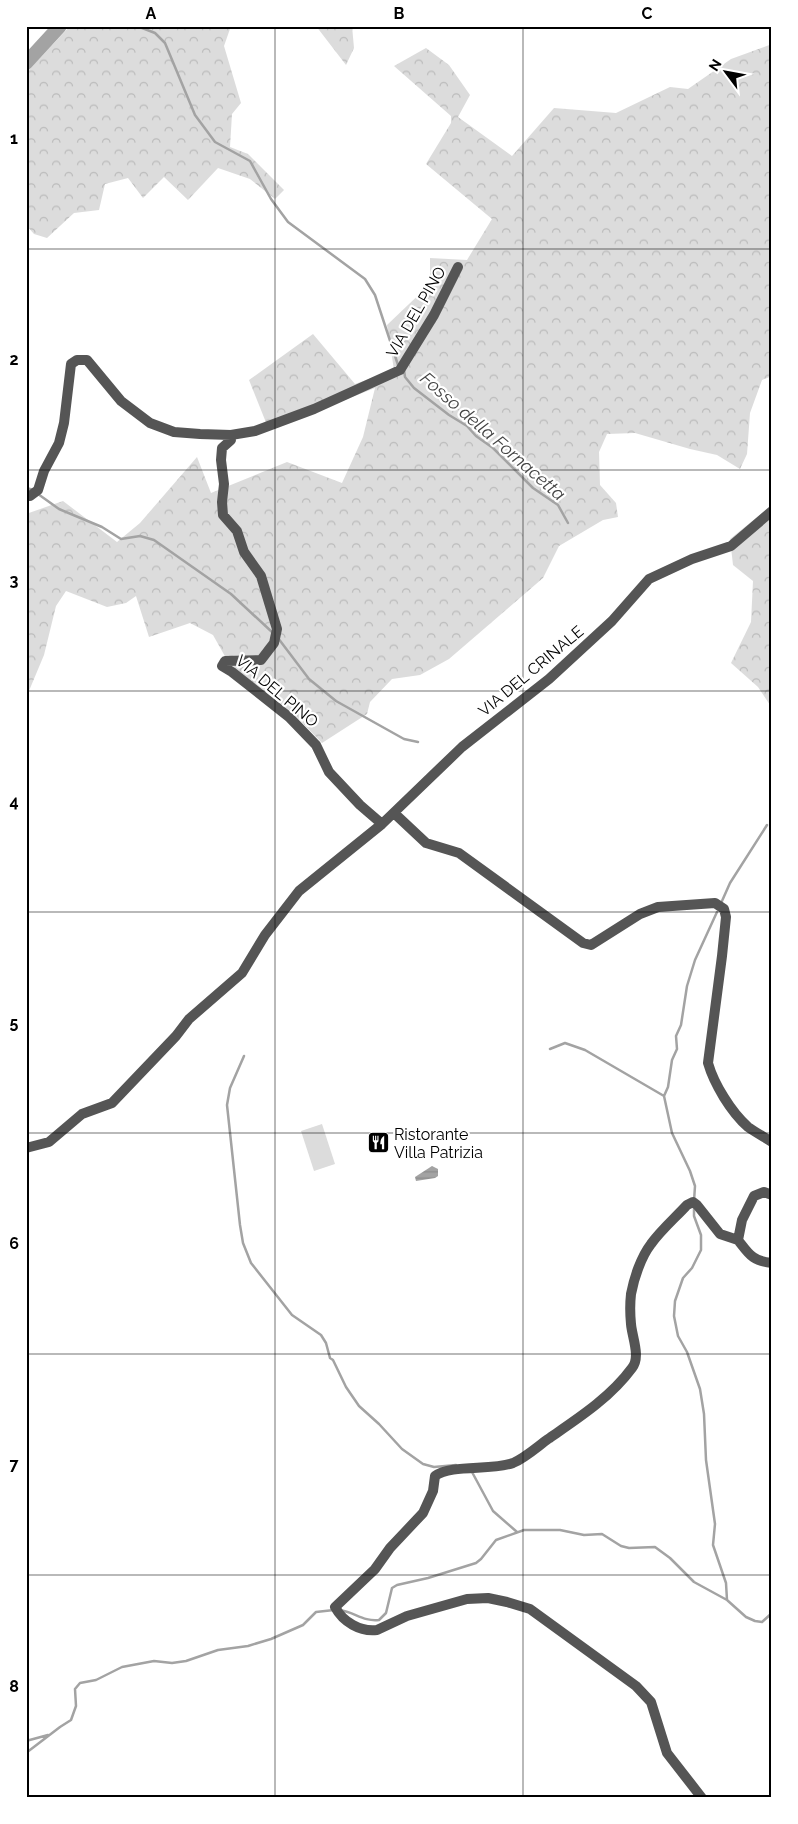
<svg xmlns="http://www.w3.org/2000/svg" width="798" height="1824" viewBox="0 0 798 1824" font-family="Raleway,sans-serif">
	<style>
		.grass { fill: #dcdcdc }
		.forest { fill: url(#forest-crowns) }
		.water { fill: url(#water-rules) }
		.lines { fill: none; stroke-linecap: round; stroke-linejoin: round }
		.stream { stroke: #a3a3a3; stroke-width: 2.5 }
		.river { stroke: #a3a3a3; stroke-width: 14 }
		.minor { stroke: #555; stroke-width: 10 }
		.grid { fill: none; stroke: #000; stroke-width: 1; stroke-opacity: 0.55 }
		.labels { text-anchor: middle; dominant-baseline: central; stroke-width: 4.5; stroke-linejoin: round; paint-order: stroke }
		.street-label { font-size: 16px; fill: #000; stroke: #fff }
		.poi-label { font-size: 16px; fill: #000; stroke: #fff; text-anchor: start }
		.water-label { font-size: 18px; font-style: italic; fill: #444; stroke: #fff }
		.neatline { fill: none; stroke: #000; stroke-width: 2 }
		.grid-label { font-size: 16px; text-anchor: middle; font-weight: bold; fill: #000 }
	</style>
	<defs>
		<pattern id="forest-crowns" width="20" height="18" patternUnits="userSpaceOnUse" patternTransform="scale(1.25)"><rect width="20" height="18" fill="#dcdcdc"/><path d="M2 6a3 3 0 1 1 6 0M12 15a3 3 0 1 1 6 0" fill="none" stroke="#bbb"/></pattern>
		<pattern id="water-rules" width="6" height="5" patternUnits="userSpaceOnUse" patternTransform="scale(1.25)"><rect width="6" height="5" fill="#a3a3a3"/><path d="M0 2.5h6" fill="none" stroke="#8b8b8b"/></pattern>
	</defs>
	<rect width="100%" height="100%" fill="#fff"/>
	<path class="grass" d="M322 1124 335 1164 314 1171 301 1131Z"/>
	<path class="forest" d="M70 26H231L224 46 241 103 232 114 230 147 248 154 284 190 275 199 250 179 218 168 188 200 164 177 143 198 128 178 105 184 99 210 74 213 47 238 34 234 26 225V73Z
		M316 26H352L354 48 346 65Z
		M772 44V376L762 380 750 413 747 454 740 469 717 455 690 449 635 433 607 434 599 452 600 485 616 503 618 517 603 520 559 546 543 578 449 659 420 675 392 679 370 702 367 714 322 743 293 713 231 667 213 635 190 623 149 637 136 596 126 603 107 607 66 591 56 606 44 655 26 698V514L63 501 117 542 140 523 197 457 211 493 287 462 342 483 363 437 375 388 269 430 249 380 313 334 355 384 394 370 387 325 430 284V258L467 260 492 219 426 164 451 123V116L394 66 426 48 449 65 470 95 458 117 512 156 554 108 616 113 670 87 688 89 731 59Z
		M772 505V708L758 687 731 663 751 622 753 581 733 565 730 539Z"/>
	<path class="water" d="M432 1166 438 1169V1176L435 1178 416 1181 415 1177Z"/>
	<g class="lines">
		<path class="stream" d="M137 26 155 33 165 43 195 115 215 142 250 161 271 199 288 222 365 279 375 295 398 365
			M404 370 405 377 414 388 449 415 467 426 476 436 493 448 533 488 558 505 568 523
			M26 488 34 490
			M38 494 59 509 102 527 121 539 140 536 154 540 231 594 272 632
			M278 638 309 679 336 701 404 739 418 742
			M722 901 730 883 767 825
			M550 1049 565 1043 585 1050 664 1096
			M244 1056 230 1088 227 1105 240 1225 243 1243 251 1263 292 1315 321 1335 326 1343 330 1358 333 1360 346 1387 359 1406 379 1424 402 1449 423 1464 434 1467 456 1465
			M694 1201 695 1186 690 1171 672 1133 664 1096 668 1087 672 1060 677 1049 676 1036 681 1025 687 986 695 960 717 912
			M694 1206V1216L701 1235V1250L692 1268 683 1278 675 1301 674 1316 678 1336 687 1352 700 1389 704 1414 706 1460 715 1524 713 1545 726 1583 727 1600
			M472 1472 493 1511 517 1532
			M340 1610C354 1612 364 1622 379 1620L386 1613 392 1588 397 1585 428 1578 476 1563 481 1559 496 1540 524 1530H560L584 1535 602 1534 621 1546 629 1548 655 1547 670 1558 694 1582 727 1600 746 1617 755 1621 762 1622 772 1613
			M26 1741 48 1735
			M26 1753 60 1727 71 1720 76 1706 75 1689 80 1683 96 1680 122 1667 154 1661 172 1663 186 1661 218 1650 248 1646 271 1639 303 1625 316 1612 334 1610"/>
		<path class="river" d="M26 63 60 26"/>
		<path class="minor" d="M231 435V440L222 448 221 460 224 484 222 502 223 515 237 531 244 552 261 576 277 629 274 643 261 660 225 661 222 666 232 672 289 717 316 745 329 772 360 805 382 824
			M26 496H30L38 490 44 471 59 443 64 423 71 364 77 360H87L121 401 150 423 174 432 200 434 231 435 255 431 314 409 400 370 434 315 458 267
			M394 813 426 843 459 853 583 943 591 945 640 914 658 907 715 903 724 909 726 917 722 956 708 1063C714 1084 731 1112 748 1127 755 1132 764 1137 772 1142
			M26 1148 49 1142 82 1114 112 1103 176 1036 189 1019 242 973 265 935 299 891 382 824 462 747 549 679 612 621 649 579 692 559 731 546 772 511
			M772 1195 764 1192 754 1196 742 1220 738 1240C749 1254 752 1261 772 1263
			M702 1798 667 1753 651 1702 636 1686 530 1609 507 1602 488 1598 467 1599 407 1616 377 1630C360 1632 343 1622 335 1607L375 1569 390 1548 423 1513 433 1491 435 1476C451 1464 492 1471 513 1463 525 1458 537 1447 548 1439 577 1419 610 1398 632 1368 641 1357 632 1337 631 1324 630 1314 630 1303 631 1294 634 1278 641 1257 651 1244 661 1230 675 1218 687 1205L693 1202 697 1205 720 1234 738 1240"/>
	</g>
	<path class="grid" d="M275 26V1798M523 26V1798M26 249H772M26 470H772M26 691H772M26 912H772M26 1133H772M26 1354H772M26 1575H772"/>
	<defs>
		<symbol id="restaurant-square" viewBox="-11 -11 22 22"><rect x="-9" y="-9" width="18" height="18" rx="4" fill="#000" stroke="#fff"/><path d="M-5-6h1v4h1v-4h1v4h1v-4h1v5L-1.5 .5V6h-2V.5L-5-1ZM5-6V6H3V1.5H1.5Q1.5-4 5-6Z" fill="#fff"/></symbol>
	</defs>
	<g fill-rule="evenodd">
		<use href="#restaurant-square" x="366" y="1130" width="25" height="25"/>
	</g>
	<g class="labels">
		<g class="street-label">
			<text transform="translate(416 312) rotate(-60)">VIA DEL PINO</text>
			<text transform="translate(531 671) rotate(-40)">VIA DEL CRINALE</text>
			<text transform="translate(277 691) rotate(40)">VIA DEL PINO</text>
		</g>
		<g class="poi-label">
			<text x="394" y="1134">Ristorante<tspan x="394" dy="18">Villa Patrizia</tspan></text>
		</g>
		<g class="water-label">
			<text transform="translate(493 436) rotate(41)">Fosso della Fornacetta</text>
		</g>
	</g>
	<rect width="798" height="1824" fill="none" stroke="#ffffff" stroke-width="55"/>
	<g transform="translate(726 72) rotate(302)" stroke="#ffffff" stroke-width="4" paint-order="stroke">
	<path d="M0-4L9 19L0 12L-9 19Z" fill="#000000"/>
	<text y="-8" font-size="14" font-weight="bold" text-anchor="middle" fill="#000000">N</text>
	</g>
	<rect x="28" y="28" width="742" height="1768" class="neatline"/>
	<g class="grid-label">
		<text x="151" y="19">A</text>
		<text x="399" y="19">B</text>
		<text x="647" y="19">C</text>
		<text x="14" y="144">1</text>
		<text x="14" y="365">2</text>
		<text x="14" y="586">3</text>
		<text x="14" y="807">4</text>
		<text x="14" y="1028">5</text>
		<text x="14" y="1249">6</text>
		<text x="14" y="1470">7</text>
		<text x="14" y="1692">8</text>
	</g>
</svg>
